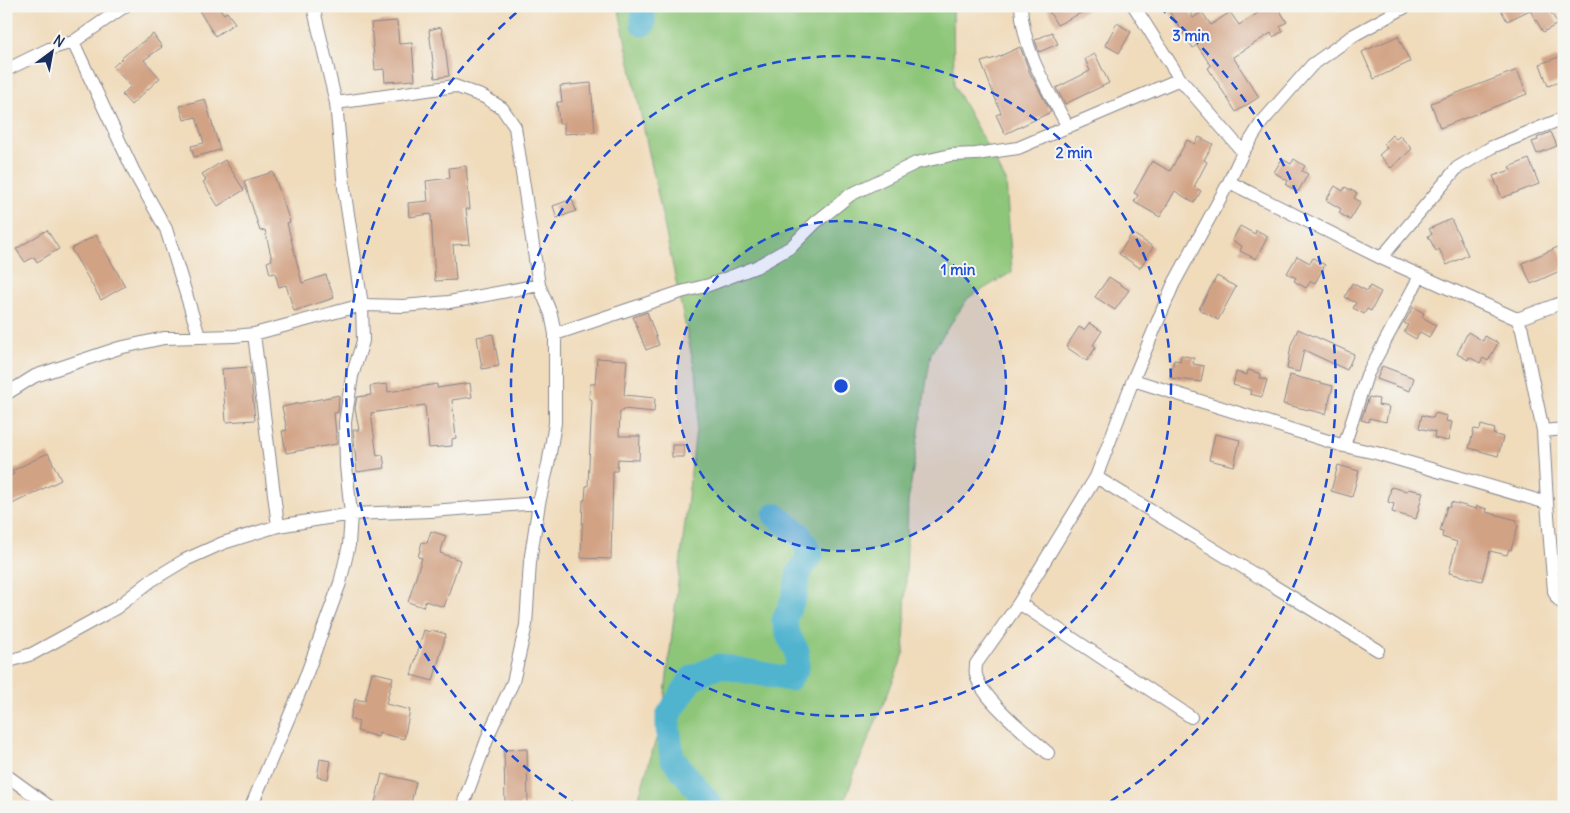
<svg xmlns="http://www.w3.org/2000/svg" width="1570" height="813" viewBox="0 0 1570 813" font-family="Delius,sans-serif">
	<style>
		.green { fill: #8ec679; stroke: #547a6c }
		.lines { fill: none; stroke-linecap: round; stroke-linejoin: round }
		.river { stroke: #51b4cf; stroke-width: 25 }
		.building { fill: #d2a284 }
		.minor-casing { stroke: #86858c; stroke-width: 14 }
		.minor { stroke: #fff; stroke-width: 12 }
		.ring { fill: none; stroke: #1d4ed8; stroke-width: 2.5; stroke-dasharray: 9 6 }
		.centre { fill: #1d4ed8; stroke: #f6f6f2; stroke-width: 2.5 }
		.ring-label { font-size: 15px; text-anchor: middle; font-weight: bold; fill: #1d4ed8; stroke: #f6f6f2; stroke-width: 4; stroke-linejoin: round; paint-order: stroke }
	</style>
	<rect width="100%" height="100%" fill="#f6f6f2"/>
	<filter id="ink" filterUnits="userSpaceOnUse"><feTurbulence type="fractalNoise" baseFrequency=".02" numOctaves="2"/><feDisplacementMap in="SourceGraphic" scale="10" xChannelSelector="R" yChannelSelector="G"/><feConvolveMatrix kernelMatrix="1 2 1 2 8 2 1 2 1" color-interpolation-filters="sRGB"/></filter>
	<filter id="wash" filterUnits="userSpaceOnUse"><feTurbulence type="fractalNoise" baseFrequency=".0096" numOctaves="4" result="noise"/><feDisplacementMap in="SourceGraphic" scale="20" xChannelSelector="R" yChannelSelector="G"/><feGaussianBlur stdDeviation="1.12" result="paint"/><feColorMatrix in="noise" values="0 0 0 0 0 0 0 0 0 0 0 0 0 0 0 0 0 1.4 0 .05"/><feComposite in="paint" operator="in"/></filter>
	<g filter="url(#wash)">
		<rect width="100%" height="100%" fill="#f0dbbb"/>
		<path class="green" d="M618 6H953L954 86 1006 181 1012 272 968 298 931 353 908 502 904 654 854 774 843 807H636L662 719 700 395Z"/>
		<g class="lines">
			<path class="river" d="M643 6V24
				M712 807 672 758 668 728V716L692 678 719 666 789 679 797 668V651L789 637 784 620 794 597 799 572 811 555 799 534 775 515"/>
		</g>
		<g id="blocks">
			<path class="building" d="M196 6H218L224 14 227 12 235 23 215 36Z
				M1046 6H1095L1057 25Z
				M1166 6H1187L1193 18 1202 12 1211 25 1230 12 1239 25 1269 6H1277L1287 22 1280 26 1283 31 1273 37 1271 33 1233 57 1259 97 1236 112 1208 68 1211 66 1197 45 1193 48Z
				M1499 6H1547L1558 24 1543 32 1530 10 1507 21Z
				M397 21 399 44 412 43 415 80 385 82 384 69 375 70 371 23Z
				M1117 23 1131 32 1119 53 1105 45Z
				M441 27 444 39 449 76 435 78 429 30Z
				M1052 32 1058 44 1039 52 1035 40Z
				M153 34 162 47 144 60 160 78 131 105 122 95 131 86 113 67 125 55Z
				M1398 36 1410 62 1374 79 1362 52Z
				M1020 47 1030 73 1051 112 1005 134 996 115 1001 113 981 62 996 58Z
				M1095 54 1109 83 1065 104 1056 88 1090 71 1085 59Z
				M1564 55V80L1548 86 1540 64Z
				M1517 70 1527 94 1440 128 1431 103Z
				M591 83 595 132 564 134V123L559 124 557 102H562L560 86Z
				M205 99 220 150 194 157 191 146 204 143 196 117 184 120 180 106Z
				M1551 132 1557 146 1537 154 1532 142 1538 140 1537 138Z
				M1392 135 1396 139 1400 136 1412 149 1391 168 1379 155 1387 148 1383 144Z
				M1199 137 1213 144 1204 160 1207 162 1194 187 1201 191 1194 203 1175 191 1160 217 1134 202 1138 195 1134 193 1152 161 1170 171 1187 140 1195 144Z
				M1282 159 1291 164 1294 159 1305 166 1302 171 1308 174 1298 192 1286 185 1288 181 1274 172Z
				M1529 159 1539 184 1502 198 1493 176 1511 170 1509 167Z
				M225 160 244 190 218 206 203 182 206 180 202 174Z
				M466 166 470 209H466L470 244 453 245 456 280 435 281 431 214 409 217 408 203 428 201 426 181 450 178 449 168Z
				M273 172 290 222 287 223 302 283 326 275 334 298 294 311 286 285 279 287 275 273 270 274 267 262 272 260 265 230 260 231 244 181Z
				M1335 186 1343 191 1345 187 1357 193 1354 198 1361 202 1350 220 1339 213 1341 209 1326 200Z
				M572 199 576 211 557 218 553 206Z
				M1451 219 1468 255 1447 265 1439 249 1436 251 1428 236 1432 234 1429 229Z
				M1240 226 1255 234 1256 230 1268 236 1256 259 1240 251 1242 246 1232 241Z
				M47 230 59 249 37 262 34 257 25 262 16 249Z
				M1132 233 1153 247 1140 268 1119 254Z
				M96 235 125 286 101 300 71 249Z
				M1558 247 1564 260V269L1531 284 1522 263Z
				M1297 256 1310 263 1313 258 1325 265 1315 283 1311 281 1306 288 1294 281 1296 278 1287 273Z
				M1217 276 1236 287 1218 320 1199 309Z
				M1109 277 1129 290 1115 310 1095 297Z
				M1352 283 1367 291 1370 286 1381 292 1371 311 1367 309 1364 314 1353 308 1356 303 1345 297Z
				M1413 307 1424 313 1422 317 1436 325 1429 337 1420 332 1416 339 1404 332 1408 325 1404 323Z
				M647 312 659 345 646 350 633 317Z
				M1089 323 1102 331 1093 345 1096 347 1087 361 1066 347 1079 327 1084 330Z
				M1298 329 1354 354 1347 370 1304 350 1299 372 1287 369 1291 345Z
				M1468 332 1483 341 1485 336 1498 343 1488 361 1483 358 1480 363 1469 357 1468 360 1457 354Z
				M493 334 499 366 482 369 477 337Z
				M1181 355 1194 358 1193 364 1204 366 1201 382 1170 378 1174 360 1180 361Z
				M597 358 627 360 624 395 655 398 654 412 623 409V411H620L619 436H640L639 460 618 459 617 471H613L611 559 581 558 583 500H585L586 486H588L592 400 589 399 590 384H595Z
				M1382 366 1414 378 1410 391 1377 379Z
				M250 367 255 420 226 422 222 369Z
				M1248 370 1261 374 1260 378 1267 380 1262 397 1250 394 1251 390 1233 385 1236 372 1247 375Z
				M1290 375 1333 386 1326 414 1283 404Z
				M470 383 472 397 452 400 456 438 452 439V446L429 448 425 405 371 413 377 456 383 455 385 468 357 472 353 430H359L355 408 357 397 371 395 370 386 387 384 388 392 437 384V388Z
				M339 395 338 412 334 413 337 444 286 453 282 431 287 430 282 407Z
				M1369 397 1379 399 1378 405 1389 407 1386 422 1369 418V422L1361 420Z
				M1435 413 1447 416 1446 421 1452 422 1448 441 1434 438 1435 432 1419 428 1422 415 1433 418Z
				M1481 425 1495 429 1493 434 1503 437 1498 456 1469 448 1474 429 1480 430Z
				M1215 434 1240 440 1234 466 1209 460Z
				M672 445H684V457H672Z
				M48 453 61 480 6 507V478L14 474 12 471Z
				M1338 465 1359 471 1352 497 1331 491Z
				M1391 487 1407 491 1408 489 1423 492 1416 519 1392 512 1394 504 1388 502Z
				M1451 502 1476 509 1477 506 1487 509 1486 512 1517 520 1516 524 1518 525 1511 550 1509 549 1507 555 1490 551 1482 581 1449 573 1457 542 1442 537 1443 532 1440 531 1447 506 1450 507Z
				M431 531 446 536 440 553 460 560 444 607 425 601 423 607 408 602 422 558 418 557 422 542 427 543Z
				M424 630 430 632 431 630 446 634 433 681 411 675Z
				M372 672 393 677 386 704 410 710 404 739 379 733 378 737 357 731 359 722 350 719 355 699 365 701Z
				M527 749 528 804H520V807H505L504 750Z
				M320 759 331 761 328 779 317 777Z
				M382 774 416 782 410 807H374Z"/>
		</g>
	</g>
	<g filter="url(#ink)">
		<use href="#blocks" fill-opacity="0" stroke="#86858c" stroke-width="1"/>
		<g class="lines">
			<defs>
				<path id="minor" d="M1021 6C1023 52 1047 88 1068 127
					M1134 6 1180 79 1243 152
					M73 42 125 6
					M6 70 49 49 73 42 134 172 166 229 199 336
					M336 103 455 86 484 97 502 108 515 127 539 285 551 314 555 334V423L548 465 539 503 530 562 526 625 513 682 491 729 462 807
					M1229 182 1381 258 1517 319 1564 302
					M1381 258 1457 168 1492 147 1564 118
					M1517 319 1522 330 1543 431 1547 503 1554 591 1557 598 1564 605
					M254 334 278 526
					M555 334 681 292 709 285 756 267 791 247 815 223 850 195 916 163 951 155 976 154 1018 148 1180 79
					M1133 380 1344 446 1376 453 1547 503
					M6 394 35 376 119 348 164 338 234 336 254 334 362 305 403 306 449 302 539 285
					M1543 431 1564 429
					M1344 446 1367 375 1420 276
					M1096 477 1378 650
					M1019 603 1191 717
					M6 662 32 654 116 608 152 580 185 560 223 543 278 526 351 514 431 511 539 503
					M1048 753C1029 736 982 699 976 675 975 672 976 667 976 664L1019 603 1096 477 1133 380 1173 285 1229 182 1243 152 1262 122 1312 65 1354 35 1407 6
					M6 775 50 807
					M251 807 303 684 340 583 349 545 351 514 346 466 345 422 352 376 363 341 362 305 344 188 336 103 313 6"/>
			</defs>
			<use href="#minor" class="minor-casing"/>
			<use href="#minor" class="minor"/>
		</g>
	</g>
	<circle cx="841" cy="386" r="165" fill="#1d4ed8" fill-opacity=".12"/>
	<g class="ring">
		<circle cx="841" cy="386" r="165"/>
		<circle cx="841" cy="386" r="330"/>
		<path d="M579 806A495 495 0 0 1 523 7M1159 7A495 495 0 0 1 1103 806"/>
	</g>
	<circle cx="841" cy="386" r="8" class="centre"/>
	<g class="ring-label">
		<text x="1191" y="41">3 min</text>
		<text x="1074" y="158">2 min</text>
		<text x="958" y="275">1 min</text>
	</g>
	<rect width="1570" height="813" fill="none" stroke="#f6f6f2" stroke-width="25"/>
	<g transform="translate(52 52) rotate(32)" stroke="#f6f6f2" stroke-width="4" paint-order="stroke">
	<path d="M0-4L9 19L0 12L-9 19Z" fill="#1b2f5e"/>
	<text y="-8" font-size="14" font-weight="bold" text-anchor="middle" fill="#1b2f5e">N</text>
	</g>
</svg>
